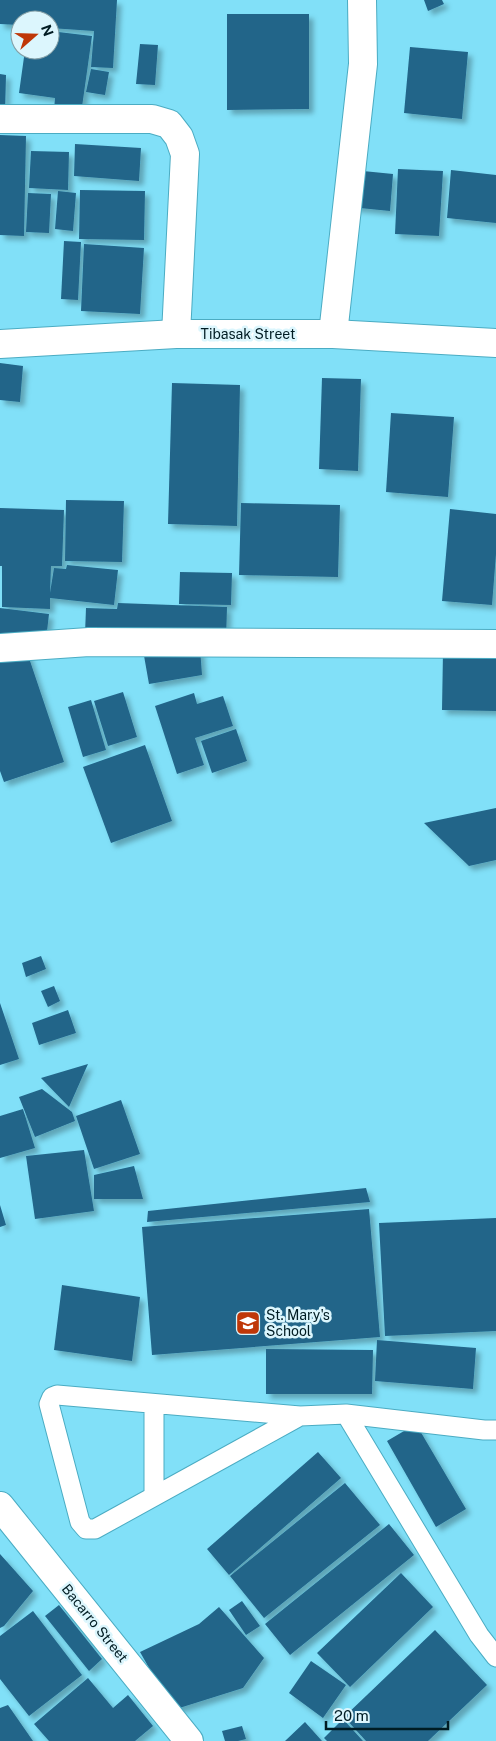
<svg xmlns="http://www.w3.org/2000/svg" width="496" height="1741" viewBox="0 0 496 1741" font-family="'Public Sans',sans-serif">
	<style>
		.building { fill: #216589; filter: url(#shadow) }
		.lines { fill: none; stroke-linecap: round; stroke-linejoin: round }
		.lane-casing { stroke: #4bacc3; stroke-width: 21 }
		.street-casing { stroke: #4bacc3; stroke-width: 30 }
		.secondary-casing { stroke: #4bacc3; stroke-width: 30 }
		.lane { stroke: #fff; stroke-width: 19 }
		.street { stroke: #fff; stroke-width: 28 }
		.secondary { stroke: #fff; stroke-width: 28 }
		.labels { text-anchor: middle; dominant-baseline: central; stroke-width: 5; stroke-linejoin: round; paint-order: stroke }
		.street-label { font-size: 14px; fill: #001c23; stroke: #dcf6fd }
		.poi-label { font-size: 14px; fill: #001c23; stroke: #dcf6fd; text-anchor: start }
	</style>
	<defs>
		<filter id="shadow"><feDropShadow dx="4.5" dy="4.5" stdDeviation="2.5" flood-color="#0004"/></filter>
	</defs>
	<rect width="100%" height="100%" fill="#81e0f8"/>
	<path class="building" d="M0 0H117L113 68 91 67 94 31 50 28V20H20V25L0 24Z
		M424 0H442L444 4 428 11Z
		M227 14H309V109L227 110Z
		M50 31 92 36 81 114 54 110 55 98 19 93 25 50H50Z
		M140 44 158 45 155 85 136 84Z
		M410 47 468 52 462 119 404 113Z
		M91 69 109 72 105 95 86 92Z
		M0 74 6 75 5 114H0Z
		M0 135 26 136 24 236 0 235Z
		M75 144 141 148 139 181 74 176Z
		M31 151 69 152 68 190 29 188Z
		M398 169 443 171 439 236 395 234Z
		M353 170 393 174 390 211 350 207Z
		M451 170 496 175V223L447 218Z
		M80 190 145 191 144 240 79 239Z
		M58 191 76 193 73 231 55 229Z
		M28 193 51 194 49 233 26 232Z
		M64 241 81 242 78 300 61 299Z
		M84 244 144 248 140 314 81 311Z
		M0 363 23 366 20 402 0 400Z
		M322 378 361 379 358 471 319 469Z
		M172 383 240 385 237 526 168 524Z
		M391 413 454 417 448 497 386 492Z
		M66 500 124 501 122 562 65 561Z
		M241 503 340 505 338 577 239 575Z
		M0 508 64 510 62 566H51L50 593 54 568 66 569 67 565 118 570 114 605 50 598V609L2 607V566H0Z
		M450 509 496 514V554L492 605 442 601Z
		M180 572 232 573 231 605 179 604Z
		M118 603 227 607 226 640 85 634 86 608 117 609Z
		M0 608 49 614 46 640 0 635Z
		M200 648 202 675 149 684 143 650Z
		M27 652 64 762 4 782 0 771V661Z
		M443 652 496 653V711L442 710Z
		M123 692 137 737 108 746 94 701Z
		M194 693 197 704 223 696 233 726 195 738 204 765 177 774 155 706Z
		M91 700 106 750 83 757 68 707Z
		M236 729 247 761 212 773 201 741Z
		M145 745 172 821 111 843 83 767Z
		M496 808V860L469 866 424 823Z
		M41 956 46 969 26 977 22 963Z
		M54 986 60 1001 48 1007 41 991Z
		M0 1003 19 1059 0 1065Z
		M68 1010 76 1033 39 1045 32 1023Z
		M88 1064 69 1107 41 1078Z
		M42 1089 72 1112 75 1121 35 1137 19 1097Z
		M121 1100 140 1154 94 1169 76 1116Z
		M23 1109 35 1148 0 1158V1116Z
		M84 1150 94 1211 35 1219 26 1156Z
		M134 1166 143 1199H94V1175Z
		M366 1188 370 1202 147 1222 148 1211Z
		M0 1205 6 1225 0 1227Z
		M369 1209 380 1337 152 1355 142 1227Z
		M496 1218V1331L385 1336 379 1223Z
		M62 1285 140 1297 132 1361 54 1350Z
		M377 1340 476 1348 473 1389 375 1381Z
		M266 1349 373 1350 372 1394H266Z
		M416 1424 466 1509 436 1527 387 1441Z
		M318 1452 341 1478 229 1575 207 1549Z
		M345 1483 380 1525 264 1618 230 1576Z
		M389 1524 414 1555 290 1655 265 1624Z
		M0 1554 33 1591 4 1626 0 1628Z
		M401 1573 433 1607 350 1687 317 1653Z
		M242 1601 260 1626 246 1635 229 1610Z
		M59 1605 102 1659 89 1671 45 1616Z
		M219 1607 264 1658 243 1688 173 1710 140 1652 199 1624Z
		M33 1611 82 1675 29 1716 0 1679V1636Z
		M435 1630 487 1685 428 1741H366L344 1717Z
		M311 1661 346 1685 323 1718 289 1693Z
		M88 1678 113 1708 128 1695 153 1726 135 1741H49L34 1724Z
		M8 1705 33 1741H0V1708Z
		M343 1719 363 1741H327L324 1738Z
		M305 1722 322 1741H285Z
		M242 1726 246 1739 238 1741H225L222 1731Z"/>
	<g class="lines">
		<defs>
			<path id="lane" d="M154 1404V1495
				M346 1414 479 1635 496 1657
				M300 1416 95 1529H86L80 1522 49 1404 52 1397 57 1395 300 1416 346 1414 484 1430H496"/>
			<path id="street" d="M0 119H152L169 124 179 137 185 154 176 334
				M333 334 363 64 362 0
				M0 648 89 642 496 644
				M0 1506 189 1741"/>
			<path id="secondary" d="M0 344 176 334H333L496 343"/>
		</defs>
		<use href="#lane" class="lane-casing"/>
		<use href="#street" class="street-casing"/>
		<use href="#secondary" class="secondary-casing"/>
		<use href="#lane" class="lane"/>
		<use href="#street" class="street"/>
		<use href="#secondary" class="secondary"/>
	</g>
	<defs>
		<symbol id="school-square" viewBox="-11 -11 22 22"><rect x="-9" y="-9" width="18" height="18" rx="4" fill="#bf3708" stroke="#dcf6fd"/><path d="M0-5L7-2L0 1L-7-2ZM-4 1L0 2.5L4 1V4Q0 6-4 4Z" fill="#fff"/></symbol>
	</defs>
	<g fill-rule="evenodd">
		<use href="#school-square" x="234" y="1309" width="28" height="28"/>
	</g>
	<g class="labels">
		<g class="street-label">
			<text x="248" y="334">Tibasak Street</text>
			<text transform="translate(95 1623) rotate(51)">Bacarro Street</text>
		</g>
		<g class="poi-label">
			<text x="266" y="1315">St. Mary's<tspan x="266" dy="16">School</tspan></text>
		</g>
	</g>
	<g transform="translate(35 35) rotate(70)"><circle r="24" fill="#dcf6fd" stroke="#849fa6"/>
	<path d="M0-4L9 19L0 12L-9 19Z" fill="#bf3708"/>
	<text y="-8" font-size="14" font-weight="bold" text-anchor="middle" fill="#001c23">N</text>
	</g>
	<path d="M326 1721v8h122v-8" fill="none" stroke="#001c23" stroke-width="2.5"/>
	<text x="334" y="1721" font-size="15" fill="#001c23" stroke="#dcf6fd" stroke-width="4" paint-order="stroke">20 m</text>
</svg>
